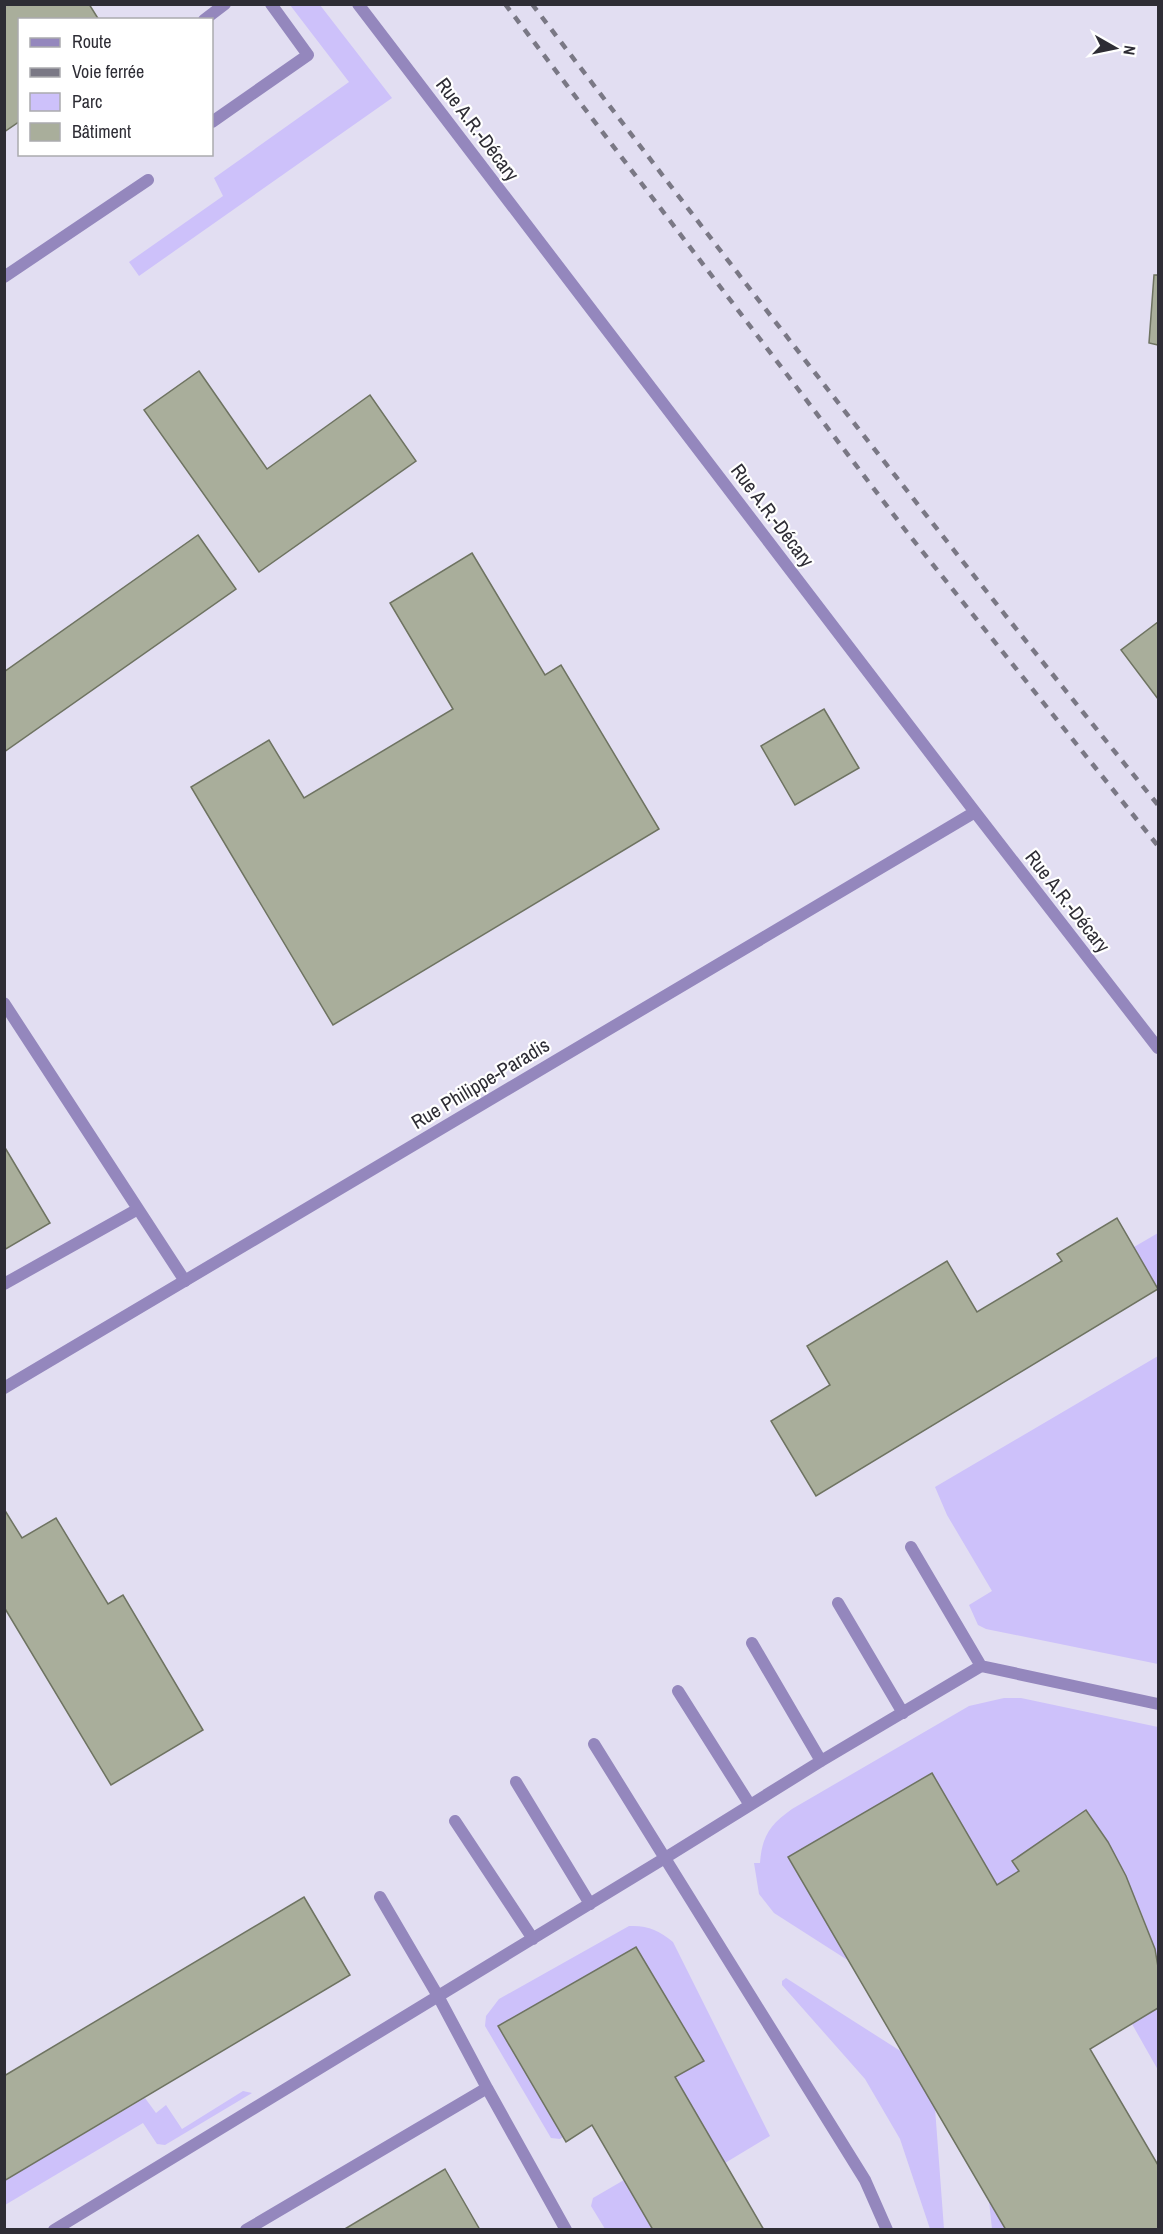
<svg xmlns="http://www.w3.org/2000/svg" width="1163" height="2234" viewBox="0 0 1163 2234" font-family="'Archivo Narrow',sans-serif">
	<style>
		.green { fill: #cdc1fa }
		.building { fill: #a9ae9b; stroke: #6e7361; stroke-width: 1.5 }
		.lines { fill: none; stroke-linecap: round; stroke-linejoin: round }
		.lane { stroke: #9487bd; stroke-width: 12 }
		.street { stroke: #9487bd; stroke-width: 12 }
		.rail { stroke: #7a7885; stroke-width: 4.5; stroke-dasharray: 8 8; stroke-linecap: butt }
		.labels { text-anchor: middle; dominant-baseline: central; stroke-width: 4.5; stroke-linejoin: round; paint-order: stroke }
		.street-label { font-size: 20px; fill: #2e2d35; stroke: #fff }
	</style>
	<rect width="100%" height="100%" fill="#e2def2"/>
	<path class="green" d="M290 5H320L392 98 139 276 129 262 223 196 214 178 349 82Z
		M1158 1233V1288L1134 1247Z
		M1158 1356V1664L986 1629 978 1625 969 1605 992 1591 947 1515 935 1487Z
		M1004 1698H1021L1158 1727V1967C1147 1910 1116 1860 1086 1810L1013 1860 1019 1871 997 1885 788 1857 849 1961 774 1913 759 1894 754 1863H760C762 1835 771 1824 792 1809L969 1706Z
		M629 1926C647 1925 659 1930 673 1942L770 2136 725 2163 675 2077 703 2061 636 1947 498 2026 563 2137 560 2139 551 2138 485 2026 486 2016 499 1999Z
		M786 1978 902 2052 935 2108 944 2229H930L900 2139 865 2079 782 1985V1981Z
		M1158 2008V2070L1132 2024Z
		M243 2091 252 2093 165 2145 157 2144 143 2123 5 2205 4 2181 145 2098 156 2113 166 2105 182 2129Z
		M624 2180 653 2229H605L591 2206 593 2198Z
		M989 2201 1007 2229H992Z"/>
	<path class="building" d="M4 4H89L99 20H20V121L4 132Z
		M1154 275H1158V345L1149 343Z
		M199 371 267 469 370 395 416 461 259 572 144 410Z
		M198 535 236 589 4 752V672Z
		M472 553 545 675 561 665 659 829 333 1025 191 787 269 740 304 798 453 709 390 603Z
		M1158 622V699L1121 650Z
		M824 709 859 768 795 805 761 746Z
		M4 1146 50 1223 4 1250Z
		M1117 1218 1158 1289 816 1496 771 1421 830 1385 807 1346 947 1261 977 1312 1062 1261 1057 1254Z
		M4 1509 22 1538 56 1518 108 1604 123 1595 203 1730 111 1785 4 1607Z
		M932 1773 997 1885 1019 1871 1012 1861 1086 1810 1108 1842 1126 1876 1155 1949 1158 1967V2008L1090 2049 1158 2165V2230H1006L788 1857Z
		M304 1897 350 1975 4 2181V2076Z
		M636 1947 704 2061 675 2077 764 2230H653L592 2125 566 2142 498 2026Z
		M445 2169 480 2230H343Z"/>
	<g class="lines">
		<path class="lane" d="M204 20 225 4
			M212 122 308 55 271 4
			M4 277 148 180
			M4 1003 185 1281
			M4 1284 138 1209
			M911 1547 981 1666
			M838 1603 903 1713
			M752 1643 821 1761
			M678 1691 750 1805
			M594 1744 865 2180 887 2230
			M516 1782 590 1904
			M455 1821 533 1939
			M380 1897 438 1996 487 2088
			M54 2230 665 1858 821 1761 981 1666 1158 1704
			M246 2230 487 2088 566 2230"/>
		<path class="street" d="M358 4 975 812 1158 1048
			M4 1388 975 812"/>
		<path class="rail" d="M505 4 906 531 1158 846
			M532 4C737 274 944 542 1158 805"/>
	</g>
	<g class="labels">
		<g class="street-label">
			<text transform="translate(478 129) rotate(53)">Rue A.R.-Décary</text>
			<text transform="translate(773 515) rotate(53)">Rue A.R.-Décary</text>
			<text transform="translate(1068 901) rotate(52)">Rue A.R.-Décary</text>
			<text transform="translate(480 1083) rotate(-31)">Rue Philippe-Paradis</text>
		</g>
	</g>
	<rect width="1163" height="2234" fill="none" stroke="#2e2d35" stroke-width="12"/>
	<rect x="18" y="18" width="195" height="138" fill="#ffffff" stroke="#ababae" stroke-width="1.5"/>
	<rect x="30" y="38" width="30" height="9" fill="#9487bd" stroke="#ababae" stroke-width="1.5"/>
	<text x="72" y="48" font-size="18" fill="#2e2d35">Route</text>
	<rect x="30" y="68" width="30" height="9" fill="#7a7885" stroke="#ababae" stroke-width="1.5"/>
	<text x="72" y="78" font-size="18" fill="#2e2d35">Voie ferrée</text>
	<rect x="30" y="93" width="30" height="18" fill="#cdc1fa" stroke="#ababae" stroke-width="1.5"/>
	<text x="72" y="108" font-size="18" fill="#2e2d35">Parc</text>
	<rect x="30" y="123" width="30" height="18" fill="#a9ae9b" stroke="#ababae" stroke-width="1.5"/>
	<text x="72" y="138" font-size="18" fill="#2e2d35">Bâtiment</text>
	<g transform="translate(1115 48) rotate(99)" stroke="#ffffff" stroke-width="4.5" paint-order="stroke">
	<path d="M0-4.5L10 22L0 15L-10 22Z" fill="#2e2d35"/>
	<text y="-9" font-size="16" font-weight="bold" text-anchor="middle" fill="#2e2d35">N</text>
	</g>
</svg>
